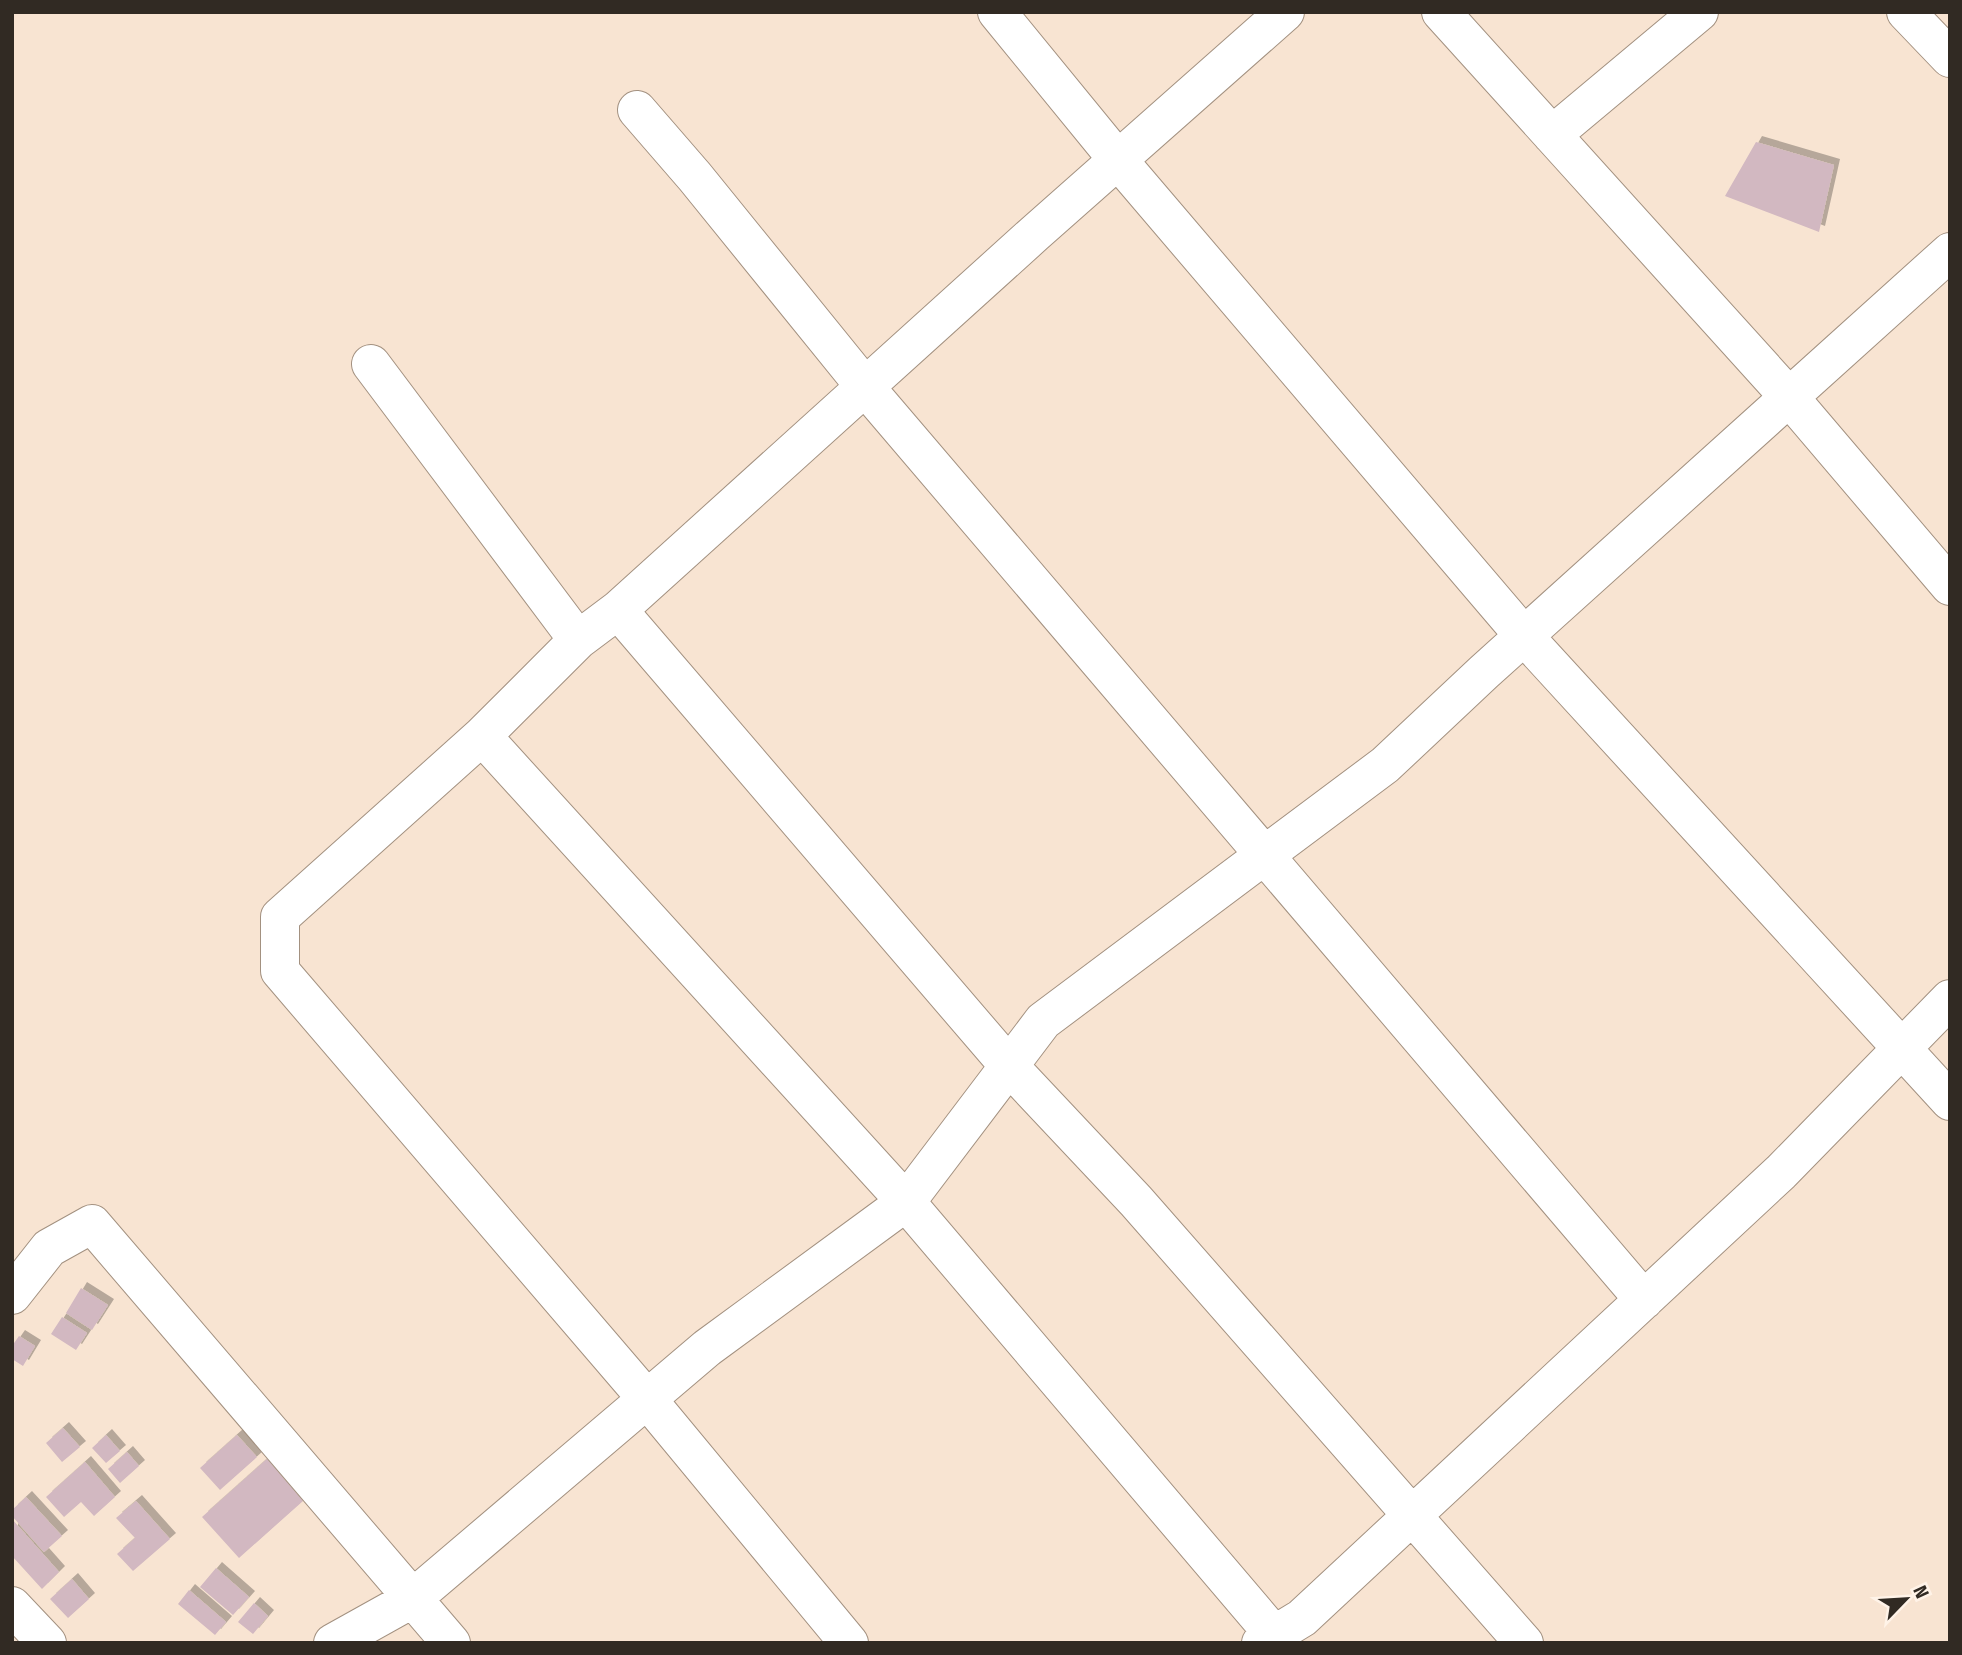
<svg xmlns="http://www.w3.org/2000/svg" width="1962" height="1655" viewBox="0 0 1962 1655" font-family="'Fira Sans Condensed',sans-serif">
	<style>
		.building { fill: #d2b8c1; filter: url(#shadow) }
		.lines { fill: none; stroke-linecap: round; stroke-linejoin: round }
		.minor-casing { stroke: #a39180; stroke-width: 40 }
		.minor { stroke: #fff; stroke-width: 38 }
	</style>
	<defs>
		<filter id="shadow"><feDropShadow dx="6" dy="-6" stdDeviation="0" flood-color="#0004"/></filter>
	</defs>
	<rect width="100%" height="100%" fill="#f8e4d2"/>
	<path class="building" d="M1756 142 1834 165 1819 232 1725 196Z
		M81 1288 108 1305 92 1330 66 1313Z
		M62 1317 87 1333 76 1350 51 1334Z
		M19 1336 35 1346 23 1366 12 1359V1346Z
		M63 1428 80 1447 62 1462 46 1443Z
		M106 1435 120 1451 106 1463 92 1448Z
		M237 1435 257 1457 220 1490 200 1468Z
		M127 1452 139 1466 120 1483 108 1469Z
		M267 1459 303 1501 239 1558 202 1517Z
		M85 1462 115 1497 94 1516 81 1502 64 1517 46 1497Z
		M26 1497 62 1536 44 1552 12 1516V1510Z
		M136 1501 170 1539 133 1571 117 1554 135 1538 116 1518Z
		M12 1519 59 1572 42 1589 12 1556Z
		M216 1568 249 1597 233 1615 200 1587Z
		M72 1579 89 1599 68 1618 50 1599Z
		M189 1590 226 1622 215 1635 178 1604Z
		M254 1603 268 1616 253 1634 238 1622Z"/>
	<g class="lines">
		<defs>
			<path id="minor" d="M997 12 1118 160 1524 636 1950 1101
				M1441 12 1790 398 1950 586
				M1906 12 1950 58
				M637 110 695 177 866 388 1644 1300
				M1552 135 1699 12
				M371 364 578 640
				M618 610 1009 1066 1136 1201 1524 1643
				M482 736 906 1202 1281 1643
				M12 1295 49 1248 92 1224 451 1643
				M12 1606 47 1643
				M333 1643 412 1599 707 1348 906 1202 1043 1021 1385 765 1484 672 1950 252
				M849 1643 647 1399 280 971V917L482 736 578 640 618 610 1034 234 1285 12
				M1261 1643 1302 1618 1781 1172 1950 999"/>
		</defs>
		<use href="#minor" class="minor-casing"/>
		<use href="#minor" class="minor"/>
	</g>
	<rect width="1962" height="1655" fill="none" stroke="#312a23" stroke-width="28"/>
	<g transform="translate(1906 1599) rotate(65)" stroke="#fff3e8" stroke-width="5" paint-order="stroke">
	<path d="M0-5L12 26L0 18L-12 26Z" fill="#312a23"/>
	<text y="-10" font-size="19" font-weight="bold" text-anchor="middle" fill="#312a23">N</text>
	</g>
</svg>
